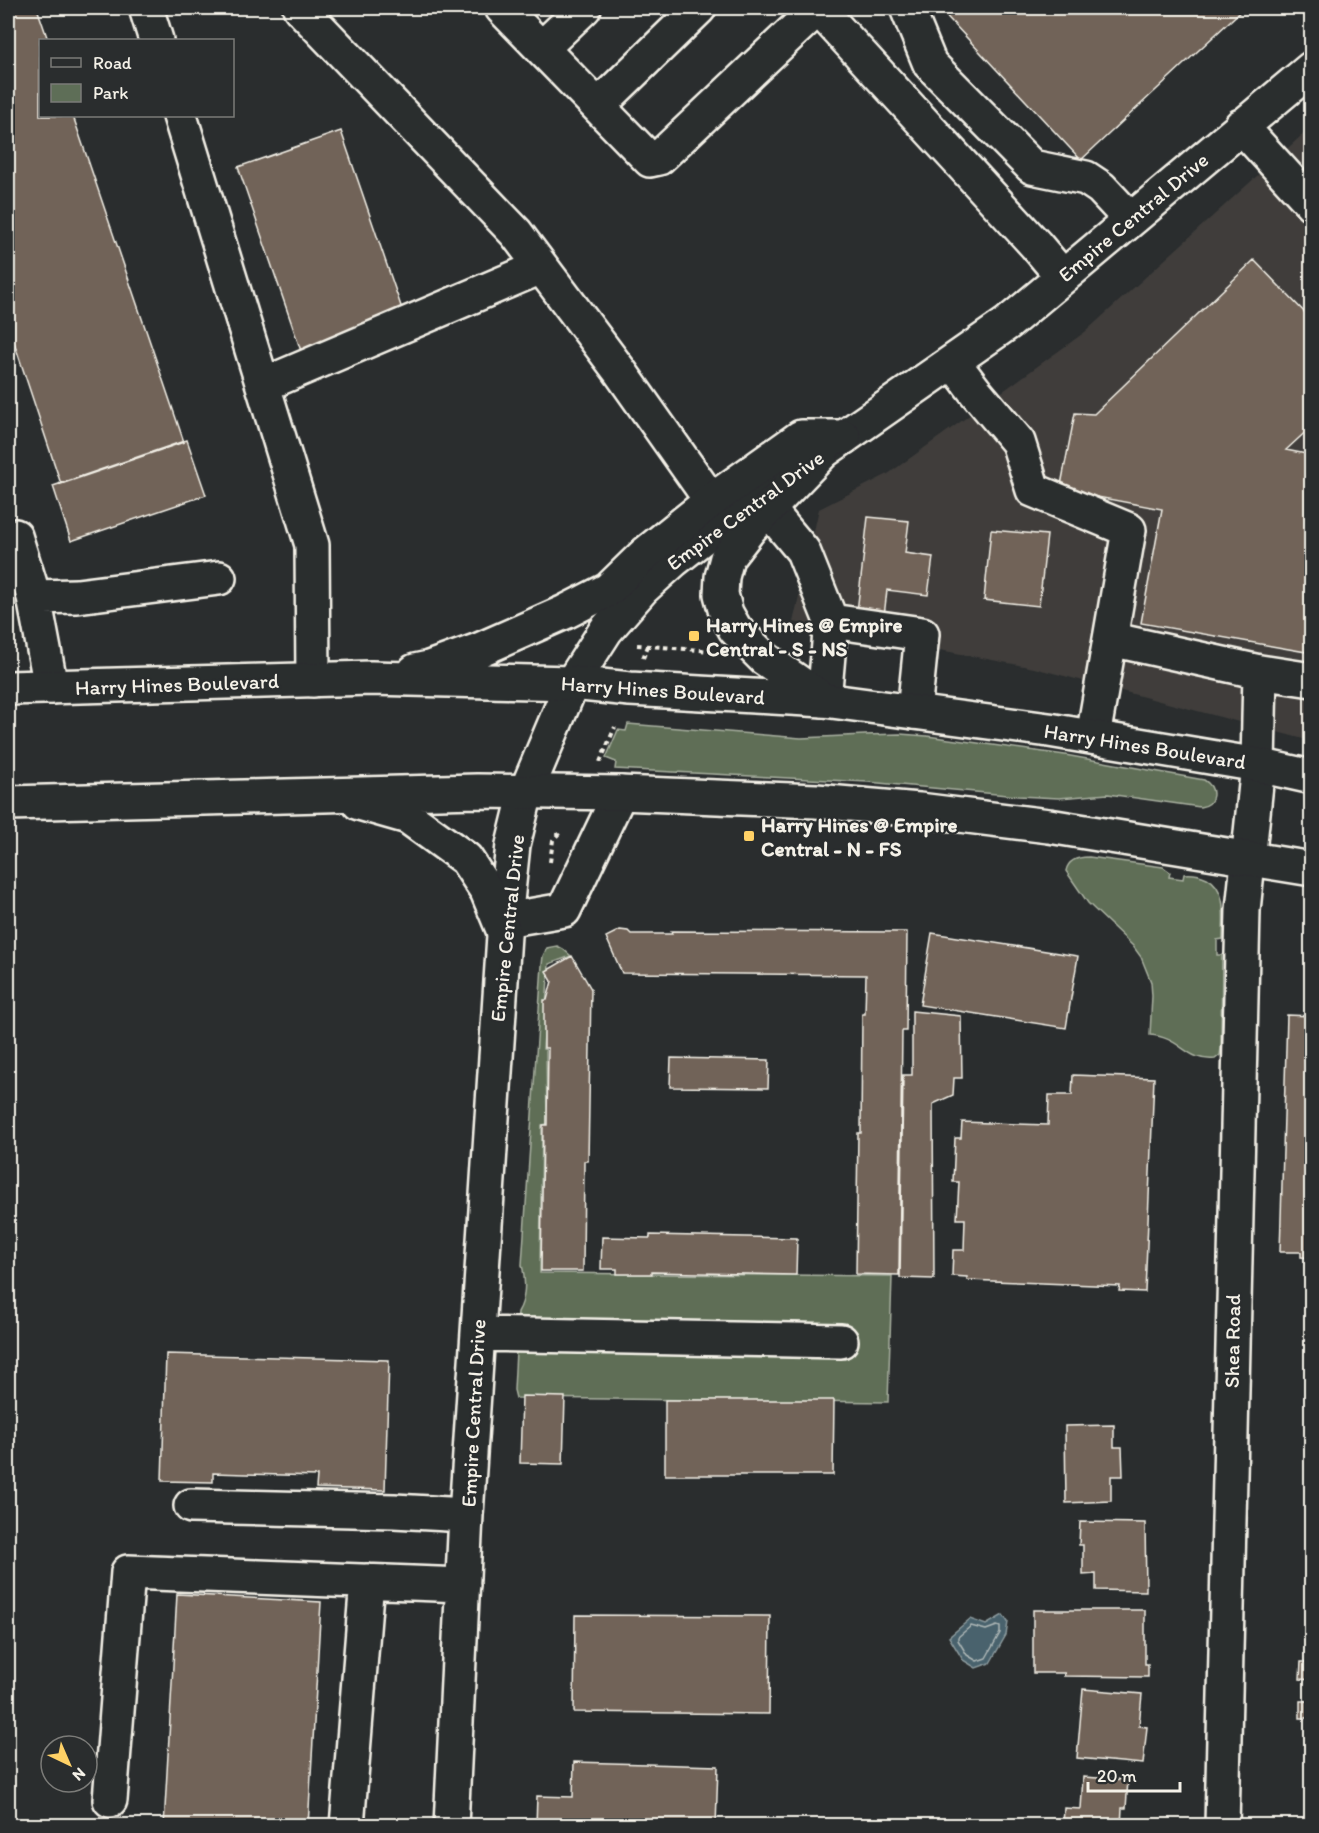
<svg xmlns="http://www.w3.org/2000/svg" width="1319" height="1833" viewBox="0 0 1319 1833" font-family="Itim,sans-serif">
	<style>
		.built { fill: #3f3d3b }
		.green { fill: #5e6e57; stroke: #a9b0a0; stroke-width: 1.5 }
		.water { fill: #48626d; stroke: #8d9b9e; stroke-width: 1.5 }
		.lines { fill: none; stroke-linecap: round; stroke-linejoin: round }
		.shore { stroke: #afb8b7; stroke-width: 1.5 }
		.building { fill: #716358; stroke: #f4f1e8; stroke-width: 1.5 }
		.minor-casing { stroke: #f4f1e8; stroke-width: 38 }
		.major-casing { stroke: #f4f1e8; stroke-width: 38 }
		.path { stroke: #f4f1e8; stroke-width: 4; stroke-dasharray: 4.5 4.5; stroke-linecap: butt }
		.minor { stroke: #2a2d2e; stroke-width: 33 }
		.major { stroke: #2a2d2e; stroke-width: 33 }
		.poi-dot { fill: #ffd166; stroke: #2a2d2e; stroke-width: 2 }
		.labels { text-anchor: middle; dominant-baseline: central; stroke-width: 4.5; stroke-linejoin: round; paint-order: stroke }
		.street-label { font-size: 21px; fill: #f4f1e8; stroke: #2a2d2e }
		.poi-label { font-size: 21px; font-weight: bold; fill: #f4f1e8; stroke: #2a2d2e; text-anchor: start }
	</style>
	<rect width="100%" height="100%" fill="#2a2d2e"/>
	<filter id="ink" filterUnits="userSpaceOnUse"><feTurbulence type="fractalNoise" baseFrequency=".0167" numOctaves="2"/><feDisplacementMap in="SourceGraphic" scale="12" xChannelSelector="R" yChannelSelector="G"/><feConvolveMatrix kernelMatrix="1 2 1 2 8 2 1 2 1" color-interpolation-filters="sRGB"/></filter>
	<g filter="url(#ink)">
		<path class="built" d="M1311 127V741L1034 668 793 622 819 509 888 474 1085 332Z"/>
		<path class="green" d="M628 724 801 738 865 735 900 734 927 736 1065 755 1204 780C1217 788 1216 805 1200 807L1108 794 1059 798 1018 796 868 782 615 769 616 762 606 758 618 730 626 731Z
			M1089 857 1163 867 1170 872 1169 877 1183 879 1184 874C1192 873 1199 874 1207 878 1228 889 1223 919 1223 939L1217 940V955H1222L1221 1048 1220 1055 1215 1059C1186 1062 1181 1037 1150 1035L1152 996 1151 982 1141 957 1133 946 1088 903 1066 871C1068 860 1078 857 1089 857Z
			M557 946 563 949 571 956 549 964 543 1049 546 1050 547 1124 542 1125 540 1273 892 1276 888 1402 516 1398 514 1390 518 1312C526 1299 526 1280 522 1265L542 965 543 956 547 948Z"/>
		<path class="water" d="M1003 1615 1008 1622 1006 1635 990 1663 976 1668 963 1660 949 1637 970 1619 986 1625Z"/>
		<g class="lines">
			<path class="shore" d="M997 1626 1000 1627V1633L986 1658 977 1661 967 1655 958 1640V1637L971 1626 986 1630Z"/>
		</g>
		<path class="building" d="M8 8H37L48 40H40V116H73L184 442 61 484 8 324Z
			M939 8H1244L1081 160Z
			M341 131 404 315 301 351 238 167Z
			M1254 260 1312 320V426L1286 450 1312 455V653L1141 623 1162 509 1060 490 1075 413 1094 414Z
			M187 440 206 495 71 541 53 486Z
			M868 517 909 521 905 553 933 557 928 595 887 590 884 616 857 612Z
			M991 530 1047 535 1039 606 984 600Z
			M620 930 628 931 631 934H672L671 931 907 932 906 1031H902L899 1275 856 1274 858 1133H861L862 1014H865L866 975 622 973 606 937Z
			M932 933 1078 956 1066 1028 920 1005Z
			M572 956 591 989 588 1161H584L583 1271H541L543 1125H547L548 1048H544V1000H547L552 981 546 971Z
			M912 1011 961 1016 962 1078H954L953 1095 933 1104 934 1279 900 1278 903 1075H912Z
			M1287 1015 1312 1016V1258L1301 1257V1252H1280Z
			M671 1058 769 1060 768 1088 670 1087Z
			M1073 1075 1154 1078 1145 1292 1119 1291 1120 1286 967 1280V1277L952 1276 953 1250H964L965 1219H957L959 1182H953L955 1138H961L962 1122 1048 1125 1049 1095H1072Z
			M650 1235 797 1238 796 1275 652 1272V1274H617V1269H601L602 1237 650 1238Z
			M166 1354 389 1360 385 1490 316 1488 317 1476 213 1473V1482L162 1481Z
			M522 1396 565 1397 563 1464 520 1463Z
			M665 1400H834L833 1475H665Z
			M1114 1425V1447H1122L1123 1476H1111V1501L1066 1503 1065 1426Z
			M1080 1522 1145 1523 1146 1591 1096 1590V1574L1083 1575V1545H1079Z
			M1307 1556H1312V1580H1305Z
			M177 1594 321 1602 308 1826H164Z
			M1033 1610H1145V1664H1148V1677L1064 1676 1065 1673H1033Z
			M575 1615 770 1616 769 1714 574 1712Z
			M1308 1627H1312V1680L1300 1679 1301 1662H1307Z
			M1083 1689 1142 1694 1139 1726 1147 1727 1143 1764 1077 1758Z
			M1300 1701H1312V1742H1309L1310 1718H1300Z
			M574 1762 718 1766 716 1826H536L537 1796 573 1797Z
			M1083 1777 1128 1780 1126 1808H1122L1121 1826H1063L1064 1808 1081 1809Z"/>
		<g class="lines">
			<defs>
				<path id="minor" d="M146 8 156 40
					M300 8 516 233 619 370 725 520
					M502 8 650 160 659 158 818 8
					M818 8 1036 245 1062 276
					M907 8 930 64 1032 167 1086 178 1101 188 1130 219
					M542 48 584 8
					M598 106 699 8
					M180 116 312 545 313 680
					M1241 126 1312 204
					M953 362 975 391 1018 442 1033 490 1129 530 1110 639 1260 672 1312 680
					M263 385 541 267
					M768 509 803 551 831 621 922 634 914 712
					M8 538 15 536 34 597 51 687
					M34 597 77 596 219 578
					M824 700 831 621
					M1093 737 1110 639
					M505 920 564 910 620 793
					M478 1334 841 1341
					M191 1506 394 1511 466 1515
					M110 1800 128 1572 463 1585
					M347 1826 367 1581
					M451 1826 466 1515 505 920 513 845 526 792 572 683 606 630 642 589 674 560 725 520 1008 323 1312 68
					M1222 1826 1243 910 1258 765 1260 672"/>
				<path id="major" d="M822 453 751 527 727 558 722 577 721 594 726 613 735 629 765 659 824 700
					M415 671 429 668 479 650 565 612 608 590 645 554 711 501 801 437H844
					M8 688 371 678 572 683 630 689 824 700 1049 730 1258 765 1312 777
					M8 803 477 791 620 793 816 801 919 810 1049 826 1312 869
					M359 803 408 817 466 859 487 891 504 932"/>
			</defs>
			<use href="#minor" class="minor-casing"/>
			<use href="#major" class="major-casing"/>
			<path class="path" d="M637 645 711 651
				M643 658 648 646
				M600 762 615 727
				M550 862 553 840 562 830"/>
			<use href="#minor" class="minor"/>
			<use href="#major" class="major"/>
		</g>
	</g>
	<g class="poi-dot">
		<rect x="688" y="630" width="12" height="12" rx="3"/>
		<rect x="743" y="830" width="12" height="12" rx="3"/>
	</g>
	<g class="labels">
		<g class="street-label">
			<text transform="translate(1133 217) rotate(-40)">Empire Central Drive</text>
			<text transform="translate(745 510) rotate(-36)">Empire Central Drive</text>
			<text transform="translate(177 684) rotate(-2)">Harry Hines Boulevard</text>
			<text transform="translate(663 690) rotate(4)">Harry Hines Boulevard</text>
			<text transform="translate(1145 746) rotate(9)">Harry Hines Boulevard</text>
			<text transform="translate(507 928) rotate(-84)">Empire Central Drive</text>
			<text transform="translate(1232 1341) rotate(-89)">Shea Road</text>
			<text transform="translate(473 1413) rotate(-87)">Empire Central Drive</text>
		</g>
		<g class="poi-label">
			<text x="706" y="624">Harry Hines @ Empire<tspan x="706" dy="24">Central - S - NS</tspan></text>
			<text x="761" y="824">Harry Hines @ Empire<tspan x="761" dy="24">Central - N - FS</tspan></text>
		</g>
	</g>
	<rect width="1319" height="1833" fill="none" stroke="#2a2d2e" stroke-width="30"/>
	<rect x="15" y="15" width="1289" height="1803" fill="none" stroke="#f4f1e8" stroke-width="2" filter="url(#ink)"/>
	<rect x="39" y="39" width="195" height="78" fill="#2a2d2e" stroke="#7b7b78" stroke-width="1.5"/>
	<rect x="51" y="58" width="30" height="9" fill="#2a2d2e" stroke="#7b7b78" stroke-width="1.5"/>
	<text x="93" y="69" font-size="18" fill="#f4f1e8">Road</text>
	<rect x="51" y="84" width="30" height="18" fill="#5e6e57" stroke="#7b7b78" stroke-width="1.5"/>
	<text x="93" y="99" font-size="18" fill="#f4f1e8">Park</text>
	<g transform="translate(69 1764) rotate(136)"><circle r="28" fill="#2a2d2e" stroke="#7b7b78" stroke-width="1.5"/>
	<path d="M0-4.5L10 22L0 15L-10 22Z" fill="#ffd166"/>
	<text y="-9" font-size="16" font-weight="bold" text-anchor="middle" fill="#f4f1e8">N</text>
	</g>
	<path d="M1088 1782v9h92v-9" fill="none" stroke="#f4f1e8" stroke-width="3"/>
	<text x="1097" y="1782" font-size="18" fill="#f4f1e8" stroke="#2a2d2e" stroke-width="4.5" paint-order="stroke">20 m</text>
</svg>
